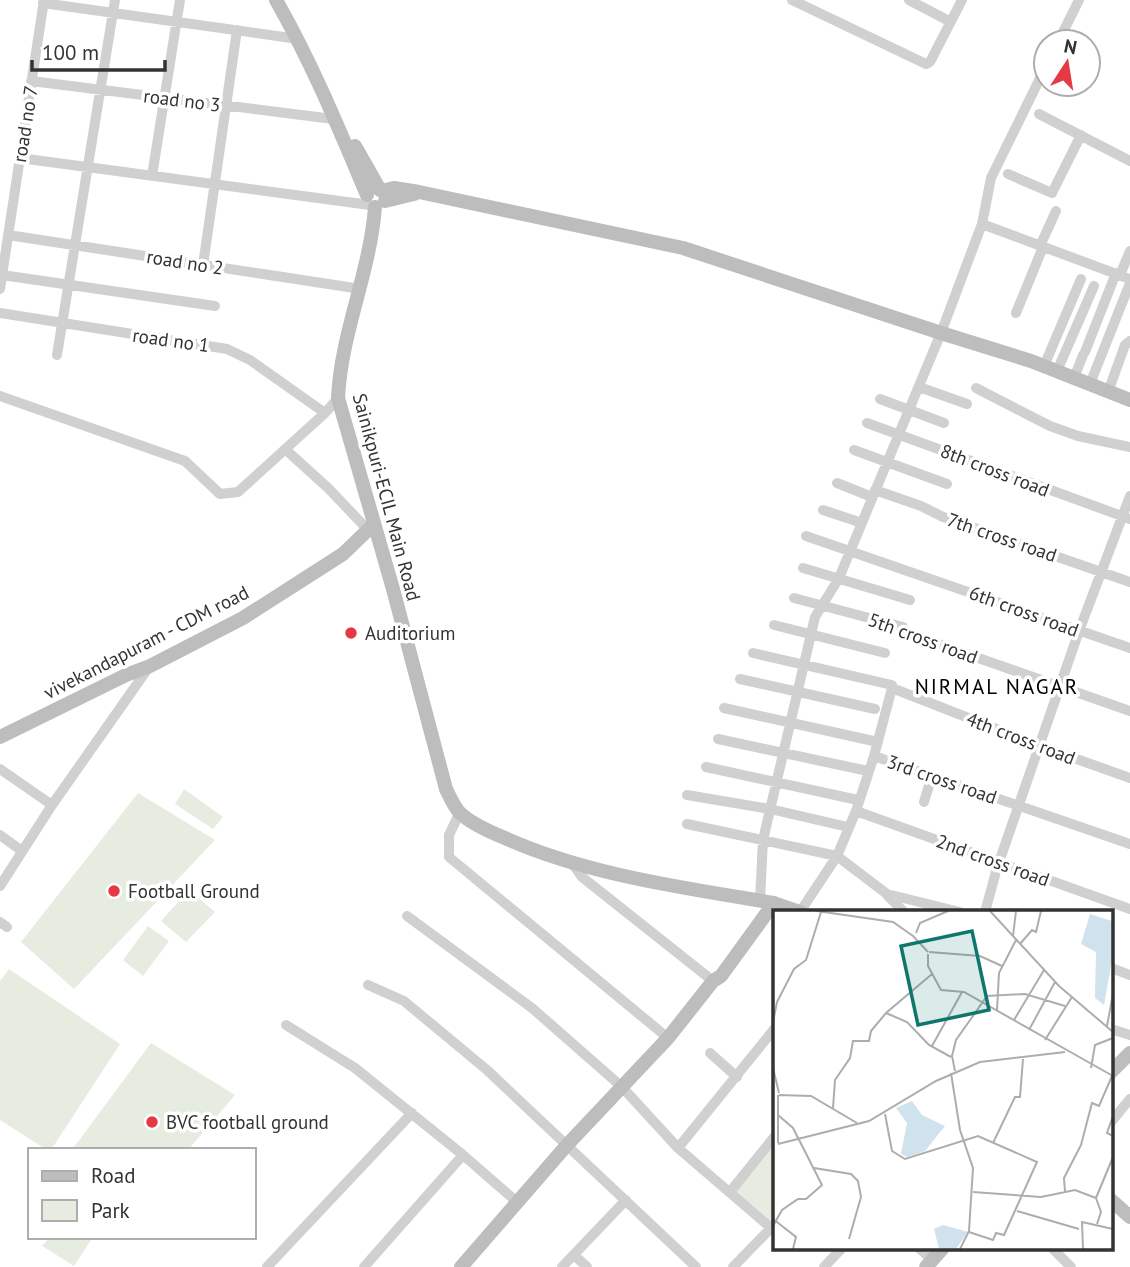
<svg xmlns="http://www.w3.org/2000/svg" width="1130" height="1267" viewBox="0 0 1130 1267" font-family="'PT Sans',sans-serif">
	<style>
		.green { fill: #e6ecdf }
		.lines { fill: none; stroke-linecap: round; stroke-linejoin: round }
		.street { stroke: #d0d0d0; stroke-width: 10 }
		.secondary { stroke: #bdbdbd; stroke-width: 14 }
		.poi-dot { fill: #e63946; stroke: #fff; stroke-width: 2.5 }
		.labels { text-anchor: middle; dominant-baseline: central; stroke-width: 7; stroke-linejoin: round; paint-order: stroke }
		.street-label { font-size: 19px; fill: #333; stroke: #fff }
		.poi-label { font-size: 19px; fill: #333; stroke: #fff; text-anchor: start }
		.neighbourhood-label { font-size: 21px; letter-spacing: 2px; fill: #000; stroke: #fff }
		.inset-road { fill: none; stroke: #adadad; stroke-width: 2 }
		.view { fill: #0f766e; fill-opacity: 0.15; stroke: #0f766e; stroke-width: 3.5 }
		.inset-edge { fill: none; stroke: #333; stroke-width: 3.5 }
	</style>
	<rect width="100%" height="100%" fill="#fff"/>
	<path class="green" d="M184 789 223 817 213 829 175 804Z
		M138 793 215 840 74 989 21 942Z
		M189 890 215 912 186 942 161 921Z
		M148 926 169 941 143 976 123 960Z
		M9 969 120 1044 51 1150H47L0 1120V981Z
		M151 1043 235 1095 188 1150H72Z
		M775 1136V1224L771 1228 730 1192Z
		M50 1237H93L74 1266 42 1246Z"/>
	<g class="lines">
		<path class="street" d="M792 0 926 64 930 62 962 0
			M909 0 951 22
			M43 3 298 39
			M1058 42 1079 0
			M31 81 333 119
			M1039 114 1130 161
			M20 158 370 205
			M1008 174 1052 193 1081 135
			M152 176 180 0
			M982 224 1130 279
			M8 235 361 289
			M1040 246 1056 211
			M203 265 237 30
			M2 275 215 306
			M1120 275 1130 251
			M0 289 44 0
			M0 313 227 349 250 360 325 413
			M1016 313 1043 247
			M1085 352 1116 273
			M57 355 115 0
			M1044 366 1081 279
			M1057 371 1094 286
			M1074 378 1083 355
			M1090 384 1130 283
			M919 387 967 404
			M976 388 1050 426 1078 436 1130 447
			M1108 392 1125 345 1130 341
			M0 396 185 461 220 494 238 492 325 413 338 398
			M880 399 944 423
			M867 423 1130 519
			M285 449 328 488 369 531
			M854 450 947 484
			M837 483 872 497
			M875 490 921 506 943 517 1130 582
			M823 510 862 523
			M806 536 1130 648
			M803 568 910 600
			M794 598 903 627 904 632 1130 711
			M774 625 885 653
			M753 653 892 685V688L1040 746 1130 778
			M740 679 875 709
			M724 708 878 742
			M718 739 868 771
			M874 756 1130 844
			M706 767 858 800
			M0 769 52 805
			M687 795 770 809 848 827
			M924 802 932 776
			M856 811 1130 909
			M460 812 449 835V857L668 1038
			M687 824 837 856 887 894 960 912
			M0 835 22 851
			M572 863 582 877 713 981
			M0 886 52 805 149 667
			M887 895 904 912
			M760 900 763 840 815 617 839 578 941 333 982 224 991 178 1046 66
			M800 912 837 856 856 811 874 756 892 688
			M985 912 997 868 1079 631 1130 496
			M407 916 532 1008 622 1087 678 1148 771 1228 733 1267
			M0 922 7 927
			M1111 968 1130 975
			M368 985 404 1001 487 1070 696 1267
			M286 1025 355 1068 463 1155 517 1202
			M1111 1029 1130 1035
			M710 1053 737 1077
			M1111 1122 1130 1099
			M678 1148 775 1028
			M730 1192 775 1136
			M919 1248 932 1260
			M1052 1248 1071 1267
			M574 1255 587 1267
			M267 1267 412 1113
			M364 1267 463 1155
			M562 1267 626 1200
			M824 1267 842 1248"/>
		<path class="secondary" d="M276 0C312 63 339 129 367 195
			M355 146 380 190
			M382 191 394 188 419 192 683 248 941 333 1031 361 1130 400
			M385 201 414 194
			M375 207C370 273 341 333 338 398L393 589 446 789C450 797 453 805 459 812 471 824 490 832 505 838 587 875 686 888 774 903L800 912
			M0 737 126 675 150 666 243 618 343 554 373 525
			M1111 1072 1130 1053
			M1111 1200 1130 1217
			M461 1267 567 1145 668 1038 713 981 721 976 774 903
			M926 1267 943 1248"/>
	</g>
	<g class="poi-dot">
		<circle cx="351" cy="633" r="7"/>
		<circle cx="114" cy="891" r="7"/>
		<circle cx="152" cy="1122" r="7"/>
	</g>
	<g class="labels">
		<g class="street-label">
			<text transform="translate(182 100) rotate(7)">road no 3</text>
			<text transform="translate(25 124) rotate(-81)">road no 7</text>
			<text transform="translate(185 262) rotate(9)">road no 2</text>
			<text transform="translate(171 340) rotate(8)">road no 1</text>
			<text transform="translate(995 470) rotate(21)">8th cross road</text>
			<text transform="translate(387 497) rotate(75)">Sainikpuri-ECIL Main Road</text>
			<text transform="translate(1002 537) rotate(19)">7th cross road</text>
			<text transform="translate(1024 611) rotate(20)">6th cross road</text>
			<text transform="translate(923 638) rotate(20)">5th cross road</text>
			<text transform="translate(146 642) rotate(-27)">vivekandapuram - CDM road</text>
			<text transform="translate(1021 738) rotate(21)">4th cross road</text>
			<text transform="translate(942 779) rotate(19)">3rd cross road</text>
			<text transform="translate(993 860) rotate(20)">2nd cross road</text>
		</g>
		<g class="poi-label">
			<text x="365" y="633">Auditorium</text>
			<text x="128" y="891">Football Ground</text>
			<text x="166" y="1122">BVC football ground</text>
		</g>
		<g class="neighbourhood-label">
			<text x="997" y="686">NIRMAL NAGAR</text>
		</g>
	</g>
	<g transform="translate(773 910)">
		<rect width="340" height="340" fill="#fff"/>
		<path d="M317 4 339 11V50L331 95 322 88 323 42 308 34ZM139 191 149 205 172 216 152 241 134 247 128 244 134 213 123 198ZM170 315 195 322 183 339H166L161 319Z" fill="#cfe2ee"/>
		<path class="inset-road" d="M44 1 120 12 140 26M217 1 286 76 340 122M143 23 147 13 175 1M139 25 155 42M240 26 243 1M247 34 259 20 263 22 268 1M156 42 207 46 229 56M155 44V56L168 80 191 82 340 166M224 100 226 63 243 30M113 103 134 112 156 135 178 147M241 110 271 60M0 112 4 92 21 59 33 50 48 2M334 116 340 84M256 120 282 72M272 130 299 87M159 136 189 82M0 158 6 183M318 158 322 135 340 128M182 161 179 146 183 130 214 86 252 84 292 96M178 163 187 220 200 258 196 321 187 339M6 185 38 186 84 213M60 198 62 170 77 148 80 131H96L98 121 113 103 159 64M112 204 119 241 132 249 205 226 264 252 231 325 223 323 220 330 196 322M340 206 334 223 340 226M5 233V185M220 233 242 187H247L250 149M5 234 96 211 163 171 207 152 292 142M41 258 78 264 85 271 88 287 76 329M200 282 268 287 302 280 323 288M292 282 291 268 308 235 319 193 326 196 339 166M323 288 340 247M323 288 328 302 324 314M244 301 306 319M0 309 23 327 20 339M0 316 9 300 25 289H33L49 275 20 218 5 205M310 339 309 312 340 319"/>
		<path class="view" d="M199 21 216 100 145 115 128 36Z"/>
		<rect width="340" height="340" class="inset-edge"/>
	</g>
	<rect x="28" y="1148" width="228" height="91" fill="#ffffff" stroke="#adadad" stroke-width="2"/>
	<rect x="42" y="1171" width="35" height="10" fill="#bdbdbd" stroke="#adadad" stroke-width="2"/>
	<text x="91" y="1183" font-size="21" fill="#333333">Road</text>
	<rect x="42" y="1200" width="35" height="21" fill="#e6ecdf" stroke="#adadad" stroke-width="2"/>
	<text x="91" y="1218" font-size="21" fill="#333333">Park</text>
	<g transform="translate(1067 63) rotate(12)"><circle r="33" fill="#ffffff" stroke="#adadad" stroke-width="2"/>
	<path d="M0-5L12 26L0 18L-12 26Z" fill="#e63946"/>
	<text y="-10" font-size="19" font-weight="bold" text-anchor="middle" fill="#333333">N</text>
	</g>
	<path d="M32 60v10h133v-10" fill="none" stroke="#333333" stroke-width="3.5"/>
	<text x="42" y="60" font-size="21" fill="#333333" stroke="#ffffff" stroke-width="5" paint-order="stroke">100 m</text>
</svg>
